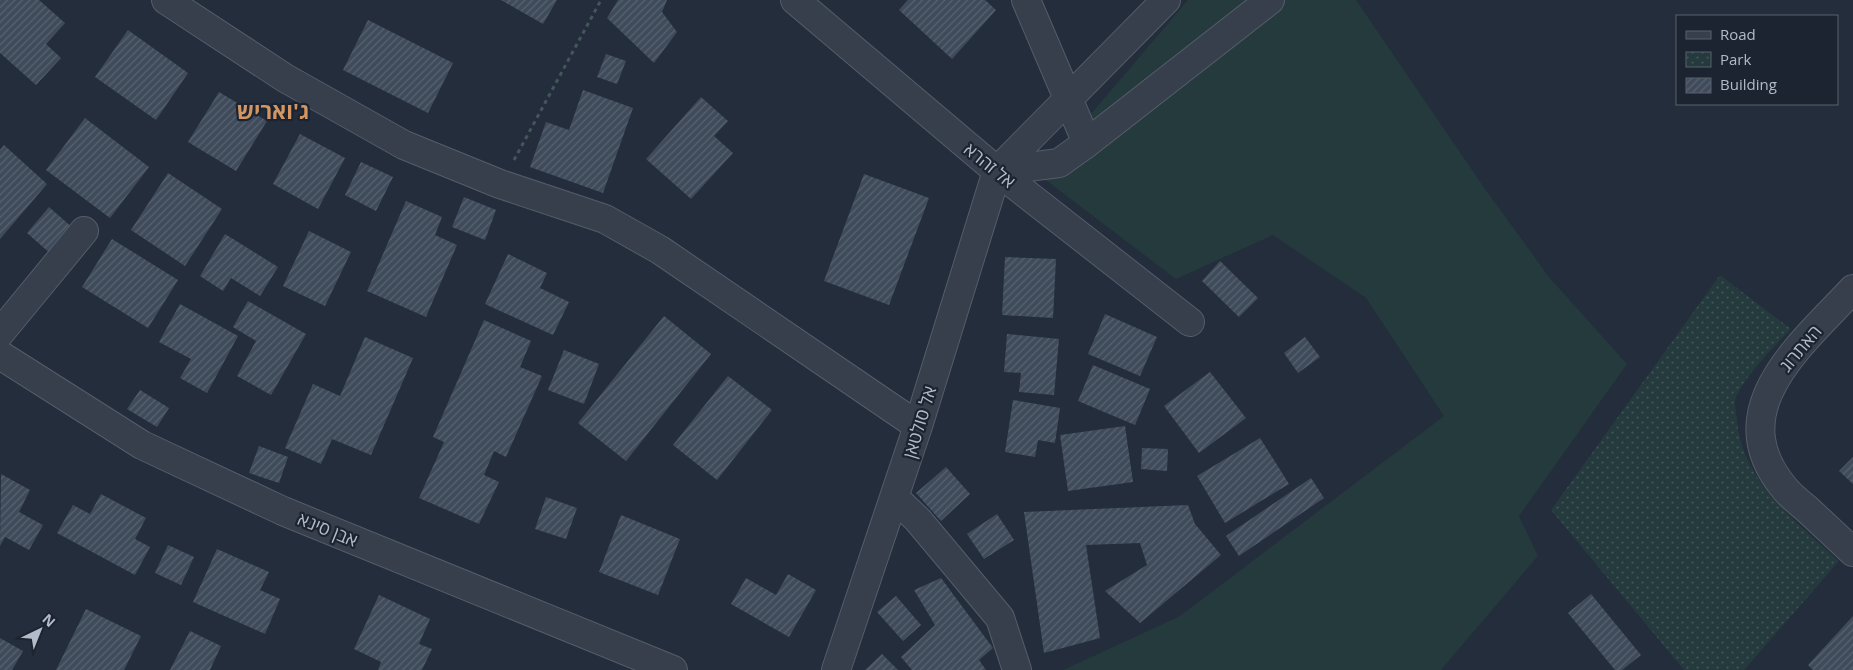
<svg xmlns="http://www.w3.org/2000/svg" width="1853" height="670" viewBox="0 0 1853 670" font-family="'Open Sans','Noto Sans Hebrew',sans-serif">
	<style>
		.grass { fill: #253a3d }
		.park { fill: url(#park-dots) }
		.building { fill: url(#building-hatch) }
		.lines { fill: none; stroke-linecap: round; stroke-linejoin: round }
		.minor-casing { stroke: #555d6a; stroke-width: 30 }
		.path { stroke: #43575a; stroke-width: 3; stroke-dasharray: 4 4; stroke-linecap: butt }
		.minor { stroke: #373f4c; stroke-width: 28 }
		.labels { text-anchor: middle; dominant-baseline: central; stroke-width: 4.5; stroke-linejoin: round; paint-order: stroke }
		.street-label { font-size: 18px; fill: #b3bac8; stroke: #1c2431 }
		.district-label { font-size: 22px; font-weight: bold; fill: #d39662; stroke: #1c2431 }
	</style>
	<defs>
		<pattern id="park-dots" width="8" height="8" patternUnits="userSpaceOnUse" patternTransform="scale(1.25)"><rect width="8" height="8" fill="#253a3d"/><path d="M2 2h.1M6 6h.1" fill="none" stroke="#425458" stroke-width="1.8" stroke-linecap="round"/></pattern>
		<pattern id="building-hatch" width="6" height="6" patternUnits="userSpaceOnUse" patternTransform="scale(1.25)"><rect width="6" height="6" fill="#3f4b5b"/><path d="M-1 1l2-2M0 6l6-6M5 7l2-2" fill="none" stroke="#586371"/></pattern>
	</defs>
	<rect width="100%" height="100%" fill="#232d3c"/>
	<path class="grass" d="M1188 0H1356L1483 186 1549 277 1627 364 1519 516 1538 556 1441 670H1063L1180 616 1444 416 1366 298 1273 235 1176 279 1039 175Z"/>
	<path class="park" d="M1720 275 1791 329C1771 350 1749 371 1736 397 1734 403 1736 413 1737 420 1742 482 1797 522 1839 561L1744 670H1684L1551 510Z"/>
	<path class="building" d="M0 0H39L65 23 46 44 61 58 36 85 0 53Z
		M501 0H557L543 24Z
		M618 0H667L662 12 677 32 654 63 607 18Z
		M908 0H985L996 10 952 59 899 10Z
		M368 20 453 63 428 113 343 70Z
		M128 30 188 73 156 120 95 77Z
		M606 54 626 61 617 84 597 77Z
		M583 90 633 108 603 193 530 167 546 122 569 130Z
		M219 92 267 121 236 171 188 142Z
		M701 97 728 121 714 136 733 153 691 199 646 159Z
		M85 118 149 167 110 218 46 170Z
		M300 134 345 158 318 209 273 184Z
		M4 145 47 184 0 239V150Z
		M361 162 393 177 376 211 345 195Z
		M168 173 222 209 185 266 131 230Z
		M864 174 929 198 889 305 824 281Z
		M464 197 496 210 485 240 452 227Z
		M406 201 442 217 435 235 457 245 426 317 367 291Z
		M49 207 74 229 52 255 27 233Z
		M309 231 351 252 325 306 283 286Z
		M225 234 278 267 260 296 231 278 223 291 200 276Z
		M112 239 178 280 148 328 82 287Z
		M508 254 547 273 540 288 569 302 553 335 485 304Z
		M1005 257 1056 259 1053 318 1002 315Z
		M1220 261 1258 298 1239 317 1202 281Z
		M248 301 306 334 271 395 237 376 256 341 233 327Z
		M180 304 238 336 207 393 180 378 191 359 159 342Z
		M1105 314 1157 337 1140 376 1088 354Z
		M664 316 711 354 626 461 578 423Z
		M484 320 531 341 520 367 542 376 506 457 494 451 484 475 499 482 479 524 419 498 444 442 433 437Z
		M1007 334 1059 339 1054 395 1019 392 1021 373 1004 372Z
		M365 337 413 358 371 455 332 439 321 464 285 448 313 384 340 396Z
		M1305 337 1320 357 1298 373 1284 353Z
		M564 350 599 364 584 404 548 390Z
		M1093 365 1150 389 1135 425 1078 401Z
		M1210 372 1246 418 1199 453 1164 406Z
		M728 376 772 410 717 480 673 445Z
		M140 390 169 408 157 427 127 409Z
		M1013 400 1060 408 1055 443 1038 440 1035 457 1005 452Z
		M1125 426 1133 482 1068 491 1060 435Z
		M1260 438 1289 484 1225 523 1197 476Z
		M259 446 288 457 279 483 249 473Z
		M1142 448 1168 449 1167 471 1141 469Z
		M1853 457V484L1839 471Z
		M946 467 970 494 941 521 916 493Z
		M1 474 30 490 19 512 43 525 29 550 5 537 0 546Z
		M1311 478 1324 498 1239 556 1226 536Z
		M101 494 146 518 135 539 150 547 135 575 57 533 73 505 90 514Z
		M546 497 577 508 566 539 535 529Z
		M1188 505 1195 524 1221 555 1140 623 1105 591 1147 565 1140 543 1086 545 1100 638 1044 653 1024 512Z
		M997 514 1014 540 984 559 967 534Z
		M621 515 680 539 658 595 599 572Z
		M168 545 194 557 181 585 155 573Z
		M217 549 269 572 260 590 280 599 265 634 193 602Z
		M788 574 816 590 789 637 731 604 746 578 776 595Z
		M941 578 993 648 979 660 986 670H912L901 657 935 625 914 590Z
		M1591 594 1641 655 1622 670H1615L1568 613Z
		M379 595 430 619 419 644 432 649 422 670H378L381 662 354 649Z
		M896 596 921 625 903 641 877 612Z
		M86 609 141 636 124 670H56Z
		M1853 616V670H1813L1808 665Z
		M190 631 221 646 210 670H170Z
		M0 638 23 651 12 670H0Z
		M882 654 898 670H865Z"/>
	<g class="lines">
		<defs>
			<path id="minor" d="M166 0 285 78 404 145 500 184 605 219 660 250 918 426
				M795 0 997 171 1190 322
				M1026 0 1087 143
				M997 171 1059 163 1087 143 1270 0
				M1853 289C1801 345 1718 411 1786 490 1792 497 1801 504 1808 510 1823 524 1838 538 1853 552
				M0 333 84 231
				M0 355 142 445 283 511 673 670
				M895 498 918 520 1000 618 1017 670
				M836 670 918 426 997 171 1166 0"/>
		</defs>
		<use href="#minor" class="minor-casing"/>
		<path class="path" d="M514 160 601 0"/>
		<use href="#minor" class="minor"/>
	</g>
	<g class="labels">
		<g class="street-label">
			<text transform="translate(990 165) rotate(39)">אל זהרא</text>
			<text transform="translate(1800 348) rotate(-50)">האתרוג</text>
			<text transform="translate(919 422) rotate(-73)">אל סולטאן</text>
			<text transform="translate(328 529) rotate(22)">אבן סינא</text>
		</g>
		<g class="district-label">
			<text x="273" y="110">ג'ואריש</text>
		</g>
	</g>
	<rect x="1676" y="15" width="162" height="90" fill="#1c2431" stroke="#58606d"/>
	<rect x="1686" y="31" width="25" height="8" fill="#373f4c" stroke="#58606d"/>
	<text x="1720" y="40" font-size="15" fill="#b3bac8">Road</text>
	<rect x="1686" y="52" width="25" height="15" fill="url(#park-dots)" stroke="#58606d"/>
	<text x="1720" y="65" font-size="15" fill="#b3bac8">Park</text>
	<rect x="1686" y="78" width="25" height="15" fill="url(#building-hatch)" stroke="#58606d"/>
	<text x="1720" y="90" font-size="15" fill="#b3bac8">Building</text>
	<g transform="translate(40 630) rotate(43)" stroke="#1c2431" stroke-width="4" paint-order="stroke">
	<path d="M0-4L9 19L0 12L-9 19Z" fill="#b3bac8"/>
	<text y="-8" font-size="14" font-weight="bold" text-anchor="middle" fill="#b3bac8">N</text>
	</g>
</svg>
